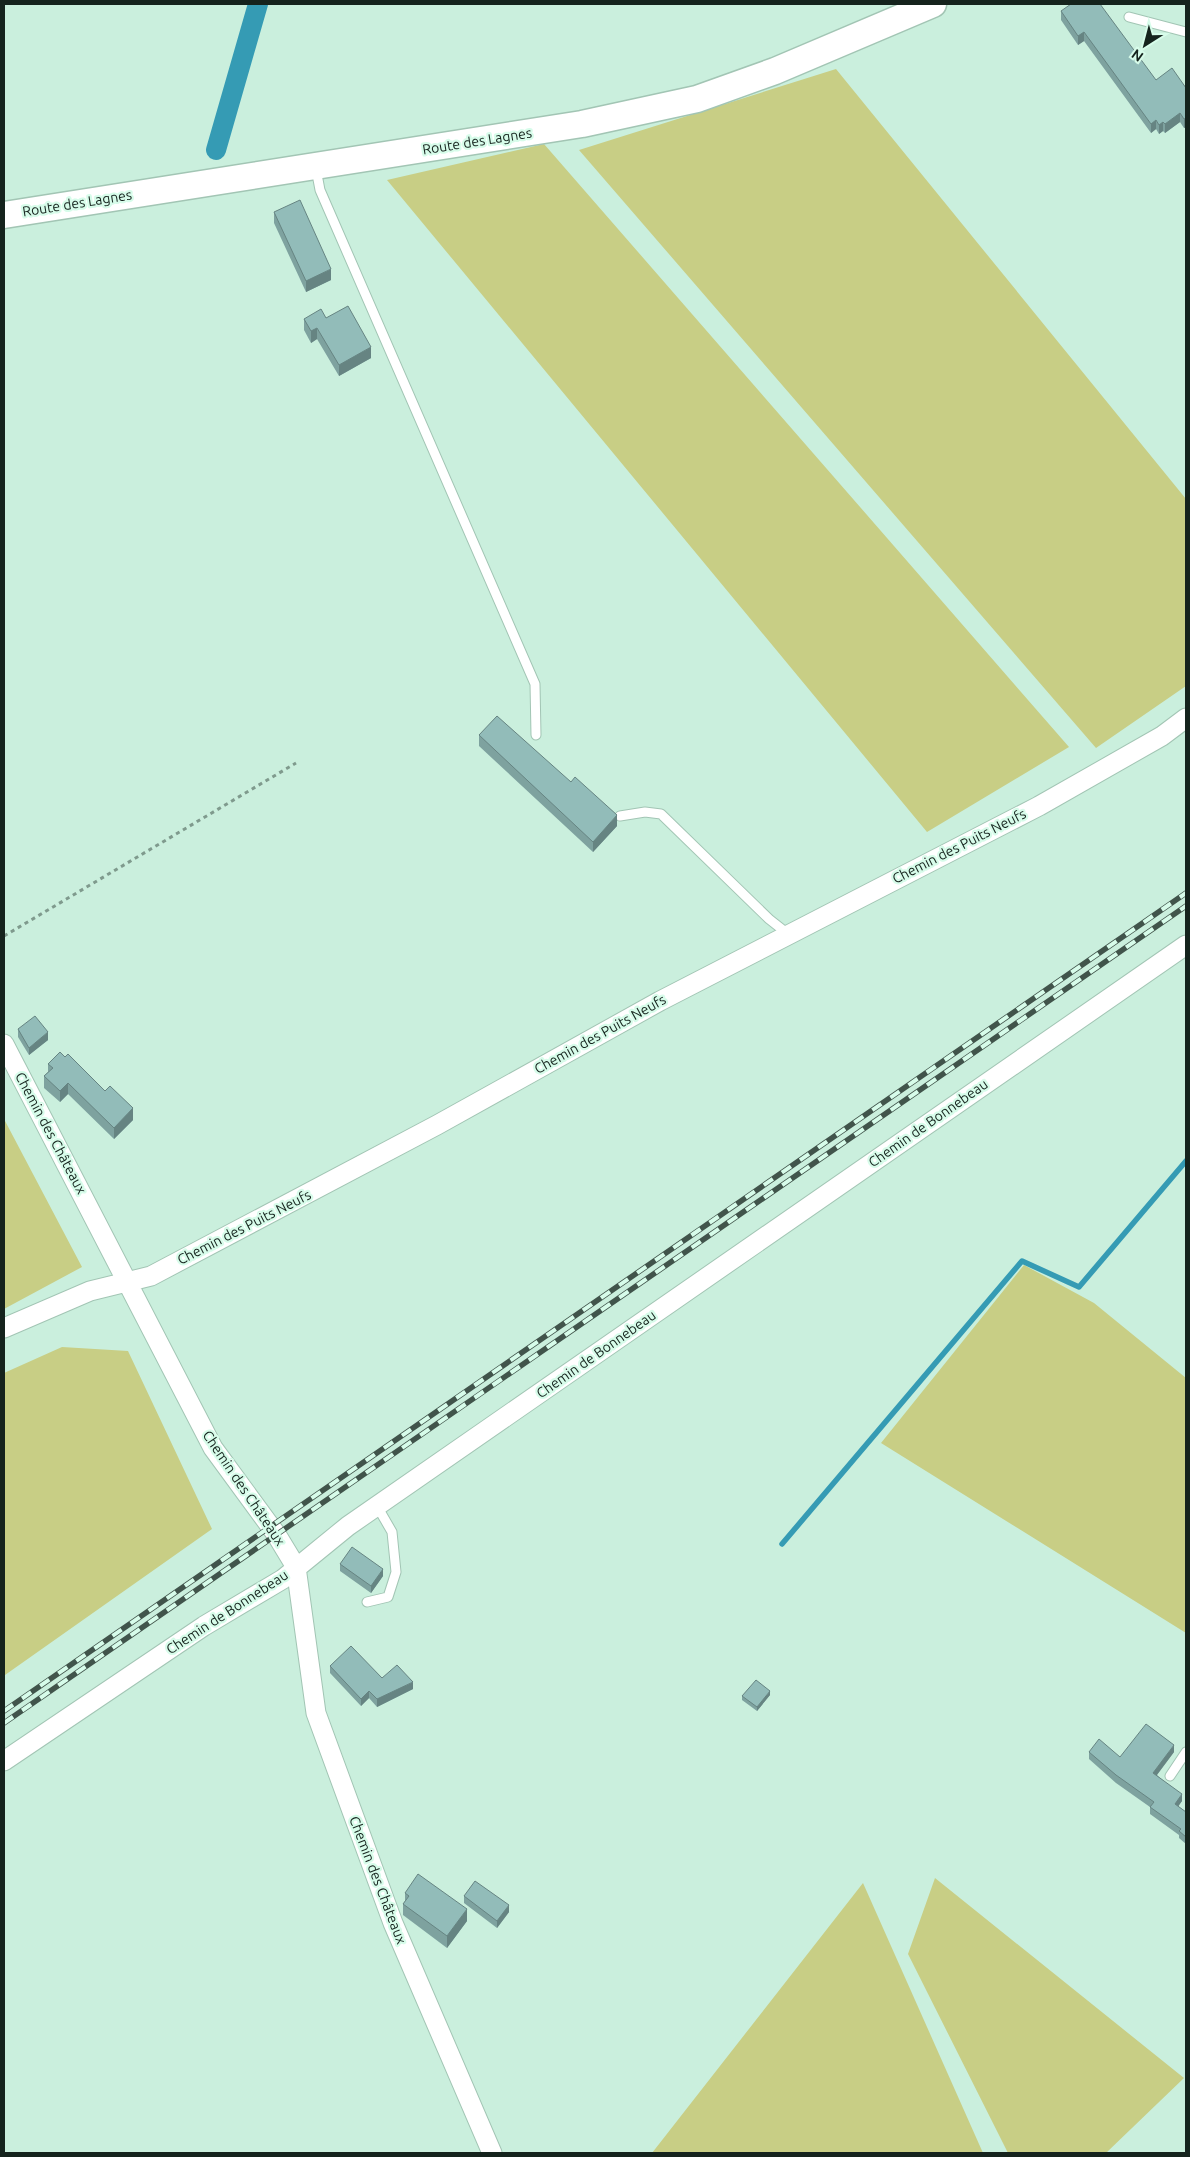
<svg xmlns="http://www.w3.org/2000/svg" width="1190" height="2157" viewBox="0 0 1190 2157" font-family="Ubuntu,sans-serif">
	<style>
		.green { fill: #c8ce85 }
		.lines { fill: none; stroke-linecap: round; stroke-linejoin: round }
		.stream { stroke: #359bb4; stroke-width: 5.5 }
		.canal { stroke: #359bb4; stroke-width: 20 }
		.lane-casing { stroke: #a2c5b4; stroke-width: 11 }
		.street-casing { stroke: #a2c5b4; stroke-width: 21 }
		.secondary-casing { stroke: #a2c5b4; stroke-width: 29 }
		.path { stroke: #7f9a8d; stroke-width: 3; stroke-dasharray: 4 4; stroke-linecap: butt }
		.lane { stroke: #fff; stroke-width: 9 }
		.street { stroke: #fff; stroke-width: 19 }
		.secondary { stroke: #fff; stroke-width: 26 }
		.rail-casing { stroke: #41544b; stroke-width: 5.5 }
		.rail { stroke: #d7fcea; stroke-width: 4; stroke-dasharray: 11; stroke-linecap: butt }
		.wall { fill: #7ea29f }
		.shaded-wall { fill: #668482 }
		.building { fill: #92bcb9; stroke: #668482 }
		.labels { text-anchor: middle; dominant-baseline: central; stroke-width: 4.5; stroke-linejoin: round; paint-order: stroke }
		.street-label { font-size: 14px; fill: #15231d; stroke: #d7fcea }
	</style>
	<rect width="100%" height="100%" fill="#caefdd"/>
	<path class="green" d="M836 69 1186 499V686L1096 748 579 150Z
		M544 144 1069 747 927 832 387 180Z
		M4 1119 82 1267 4 1309Z
		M1024 1265 1094 1303 1186 1378V1633L881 1443Z
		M62 1347 128 1351 212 1529 5 1675 4 1674V1373Z
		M935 1878 1184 2078 1106 2153H1008L908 1954Z
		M863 1883 983 2153H652Z"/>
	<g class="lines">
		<path class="stream" d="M782 1544 1022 1261 1079 1287 1186 1161"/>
		<path class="canal" d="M216 150 258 4"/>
		<defs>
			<path id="lane" d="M1129 17 1186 32
				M316 169 320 190 535 684 536 735
				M620 816 645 812 661 814 769 919 788 934
				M367 1602 388 1597 396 1572 392 1532 377 1506
				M1170 1776 1186 1752"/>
			<path id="street" d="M4 1044 213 1448 276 1534 296 1567 316 1713 393 1923 492 2153
				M4 1328 90 1291 151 1276 437 1125 660 1001 1039 806 1162 736 1186 718
				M4 1761 204 1626 283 1579 348 1526 1186 945"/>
			<path id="secondary" d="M4 215 582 124 697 99 775 71 933 4"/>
		</defs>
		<use href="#lane" class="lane-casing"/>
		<use href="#street" class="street-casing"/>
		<use href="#secondary" class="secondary-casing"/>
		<path class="path" d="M4 936 296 763"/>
		<use href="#lane" class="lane"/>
		<use href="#street" class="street"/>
		<use href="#secondary" class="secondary"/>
		<defs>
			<path id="rail" d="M4 1711 1186 893
				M4 1723 1186 906"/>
		</defs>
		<use href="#rail" class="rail-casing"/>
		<use href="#rail" class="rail"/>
	</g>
	<path class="wall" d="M1061 11 1156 80 1186 88V127L1184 128 1180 122 1165 133 1163 131 1159 134 1156 129 1151 133 1084 41 1078 45 1061 20Z
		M274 212 331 280 306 292 274 223Z
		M326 318 371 358 339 376 317 339 311 343 304 330V319Z
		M479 735 617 826 593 852 479 746Z
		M18 1029 48 1040 29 1055 18 1037Z
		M65 1057 133 1120 114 1139 68 1094 60 1102 44 1088V1076L48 1072V1064Z
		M340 1564 383 1576 371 1593 340 1571Z
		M330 1666 382 1678 413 1689 377 1707 369 1698 361 1706 330 1673Z
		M770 1695 757 1711 742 1700V1696Z
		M1089 1752 1120 1757 1174 1752 1157 1775 1182 1801 1178 1806 1186 1812V1844L1179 1838V1835L1150 1814V1807L1116 1783 1089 1759Z
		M405 1893 467 1921 447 1948 403 1915V1904L405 1901Z
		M464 1896 509 1912 497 1928 464 1903Z"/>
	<path class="shaded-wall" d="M1084 32V41L1078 45V36Z
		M1180 113V122L1165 133V124Z
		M1186 118V127L1184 128V119Z
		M1156 120V129L1151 133V124Z
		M1163 122V131L1159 134V125Z
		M331 269V280L306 292V281Z
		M317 328V339L311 343V331Z
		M371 347V358L339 376V365Z
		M617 815V826L593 852V842Z
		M48 1032V1040L29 1055V1048Z
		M68 1083V1094L60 1102V1091Z
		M133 1108V1120L114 1139V1128Z
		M383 1569V1576L371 1593V1586Z
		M413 1682V1689L377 1707V1699Z
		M369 1691V1698L361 1706V1699Z
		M770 1691V1695L757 1711V1707Z
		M1174 1745V1752L1153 1780V1773Z
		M1182 1794V1801L1175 1811V1804Z
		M509 1905V1912L497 1928V1921Z
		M467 1909V1921L447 1948V1936Z"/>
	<path class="building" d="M1071 4H1100L1156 80 1172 68 1186 88V118L1184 119 1180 113 1165 124 1163 122 1159 125 1156 120 1151 124 1084 32 1078 36 1061 11Z
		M300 200 331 269 306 281 274 212Z
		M348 306 371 347 339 365 317 328 311 331 304 319 321 309 326 318Z
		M497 716 571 782 575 777 617 815 593 842 479 735Z
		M35 1016 48 1032 29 1048 18 1029Z
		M60 1052 65 1057 68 1054 105 1091 110 1086 133 1108 114 1128 68 1083 60 1091 44 1076 53 1068 48 1064Z
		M352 1547 383 1569 371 1586 340 1564Z
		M351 1646 382 1678 397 1665 413 1682 377 1699 369 1691 361 1699 330 1666Z
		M756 1680 770 1691 757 1707 742 1696Z
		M1146 1724 1174 1745 1153 1773 1182 1794 1175 1804 1186 1812V1837L1179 1831 1181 1829 1150 1807 1154 1802 1116 1775 1089 1752 1099 1739 1120 1757Z
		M418 1874 467 1909 447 1936 403 1904 409 1896 405 1893Z
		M475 1881 509 1905 497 1921 464 1896Z"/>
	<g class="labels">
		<g class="street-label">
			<text transform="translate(477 141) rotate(-9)">Route des Lagnes</text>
			<text transform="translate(77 203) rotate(-9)">Route des Lagnes</text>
			<text transform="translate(959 846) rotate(-27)">Chemin des Puits Neufs</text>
			<text transform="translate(600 1034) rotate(-29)">Chemin des Puits Neufs</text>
			<text transform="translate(928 1123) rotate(-35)">Chemin de Bonnebeau</text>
			<text transform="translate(51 1133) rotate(62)">Chemin des Châteaux</text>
			<text transform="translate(244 1227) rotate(-27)">Chemin des Puits Neufs</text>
			<text transform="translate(596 1354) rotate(-35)">Chemin de Bonnebeau</text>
			<text transform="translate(244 1488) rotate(56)">Chemin des Châteaux</text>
			<text transform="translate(227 1612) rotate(-33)">Chemin de Bonnebeau</text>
			<text transform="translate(378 1880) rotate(69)">Chemin des Châteaux</text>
		</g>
	</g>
	<rect width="1190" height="2157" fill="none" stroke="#15231d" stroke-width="10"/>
	<g transform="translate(1145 45) rotate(216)" stroke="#d7fcea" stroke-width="4" paint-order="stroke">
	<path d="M0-4L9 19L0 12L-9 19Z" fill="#15231d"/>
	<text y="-8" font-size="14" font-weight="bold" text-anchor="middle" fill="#15231d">N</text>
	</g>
</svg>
